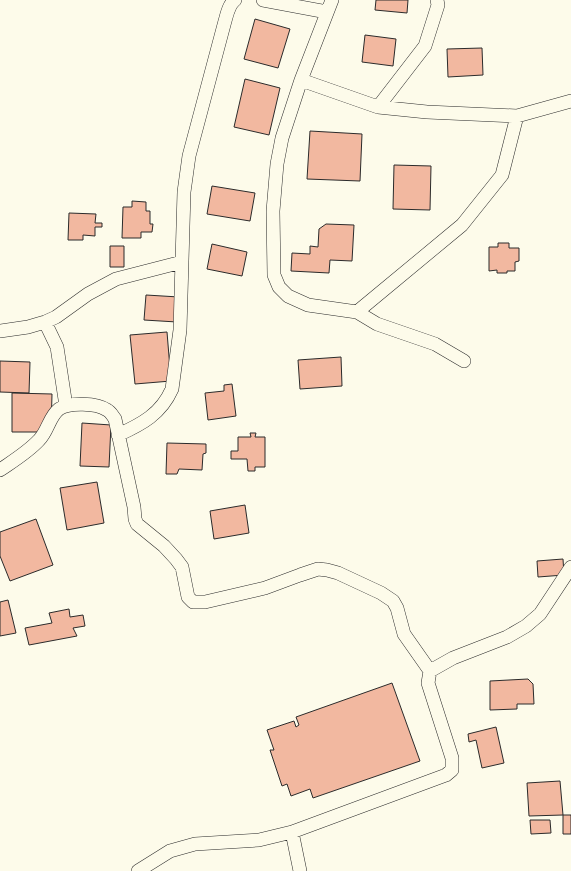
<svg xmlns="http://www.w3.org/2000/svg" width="571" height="871" viewBox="0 0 571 871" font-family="'Space Grotesk',sans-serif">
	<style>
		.building { fill: #f2b8a0; stroke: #2b2b2b }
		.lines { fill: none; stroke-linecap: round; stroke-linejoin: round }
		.street-casing { stroke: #2b2b2b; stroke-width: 14 }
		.street { stroke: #fdfbea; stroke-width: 13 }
	</style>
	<rect width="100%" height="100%" fill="#fdfbea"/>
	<path class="building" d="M376 0H408L407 13 375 10Z
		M255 19 290 29 278 68 244 59Z
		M365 35 396 39 393 66 362 62Z
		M482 48 483 75 448 77 447 49Z
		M245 79 280 88 269 135 234 127Z
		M310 131 362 134 360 181 307 179Z
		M394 165 431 166 430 210 393 209Z
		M212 186 255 193 250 221 207 214Z
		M132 201 146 202V211H150V224H153L152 232H141V238H122L123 207H132Z
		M69 213 96 214 95 223H102V227H95V236L83 235V240H68Z
		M326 224 354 225 352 261 330 260 329 273 291 271 292 253 310 254V246L318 247 319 229Z
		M498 243H509V248H519V261L515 262V271H507V273H497V270L489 271V247H498Z
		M212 244 247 252 242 276 207 269Z
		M110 246H124V267H110Z
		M146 295 179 297 177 322 144 320Z
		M167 332 171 381 135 384 130 335Z
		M341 357 342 386 300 389 298 360Z
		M0 361 30 362 29 393 0 392Z
		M232 384 236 416 208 420 205 393 224 391V385Z
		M12 393 52 394 51 432H12Z
		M82 423 111 425 109 467 80 466Z
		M250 433H256L255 437H265V467H255V471H248L247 459H231V451H238V437H251Z
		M167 443 206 444V453L203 454 202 470 179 469 177 474H166Z
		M97 482 104 523 67 530 60 488Z
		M245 505 249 533 214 539 210 511Z
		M36 519 53 565 10 581 0 556V532Z
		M563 559 564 575 538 577 537 561Z
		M8 600 16 633 0 636V602Z
		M69 609 70 617 83 615 85 626 73 628 77 636 29 645 25 628 52 623 49 613Z
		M528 679 533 684 534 704H517V709L490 710V681Z
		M392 683 420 761 313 798 310 789 291 796 287 784 282 786 270 750H274L267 730 294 721 296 727 299 725 296 717Z
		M496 727 504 763 482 768 476 740 469 742 468 734Z
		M560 781 563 815 529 816 527 783Z
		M563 815H571V834H563Z
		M530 820H550L551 833 531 834Z"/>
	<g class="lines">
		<defs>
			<path id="street" d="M263 0 327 12
				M332 0 301 80 282 138 277 164 273 211 274 275 279 287 288 296 308 305 357 312 377 324 435 344 464 361
				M301 80 378 107 427 112 517 116 571 101
				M378 107 425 46 438 5 437 0
				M357 312 462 225 502 175 517 116
				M45 322 57 347 66 406
				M0 331 28 327 45 322 56 317 88 294 116 279 182 262
				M118 435C142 424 161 414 172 389L180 330 184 192 189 156 225 21C227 14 229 4 235 0
				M0 470C13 461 28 452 39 440 48 431 49 417 59 409 69 402 97 403 107 410 111 412 112 415 115 419L134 507 135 519 137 524 164 546 176 559 182 567 188 597 193 602H205L265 588 300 575 318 569 327 570 338 573 381 593 393 601 397 608 404 634 430 671 428 683 452 758V770L446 775 292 832 259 840 195 844 170 851 138 871
				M430 671 453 658 507 637 526 626 540 614 571 567
				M292 832 300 871"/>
		</defs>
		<use href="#street" class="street-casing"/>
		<use href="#street" class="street"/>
	</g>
</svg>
